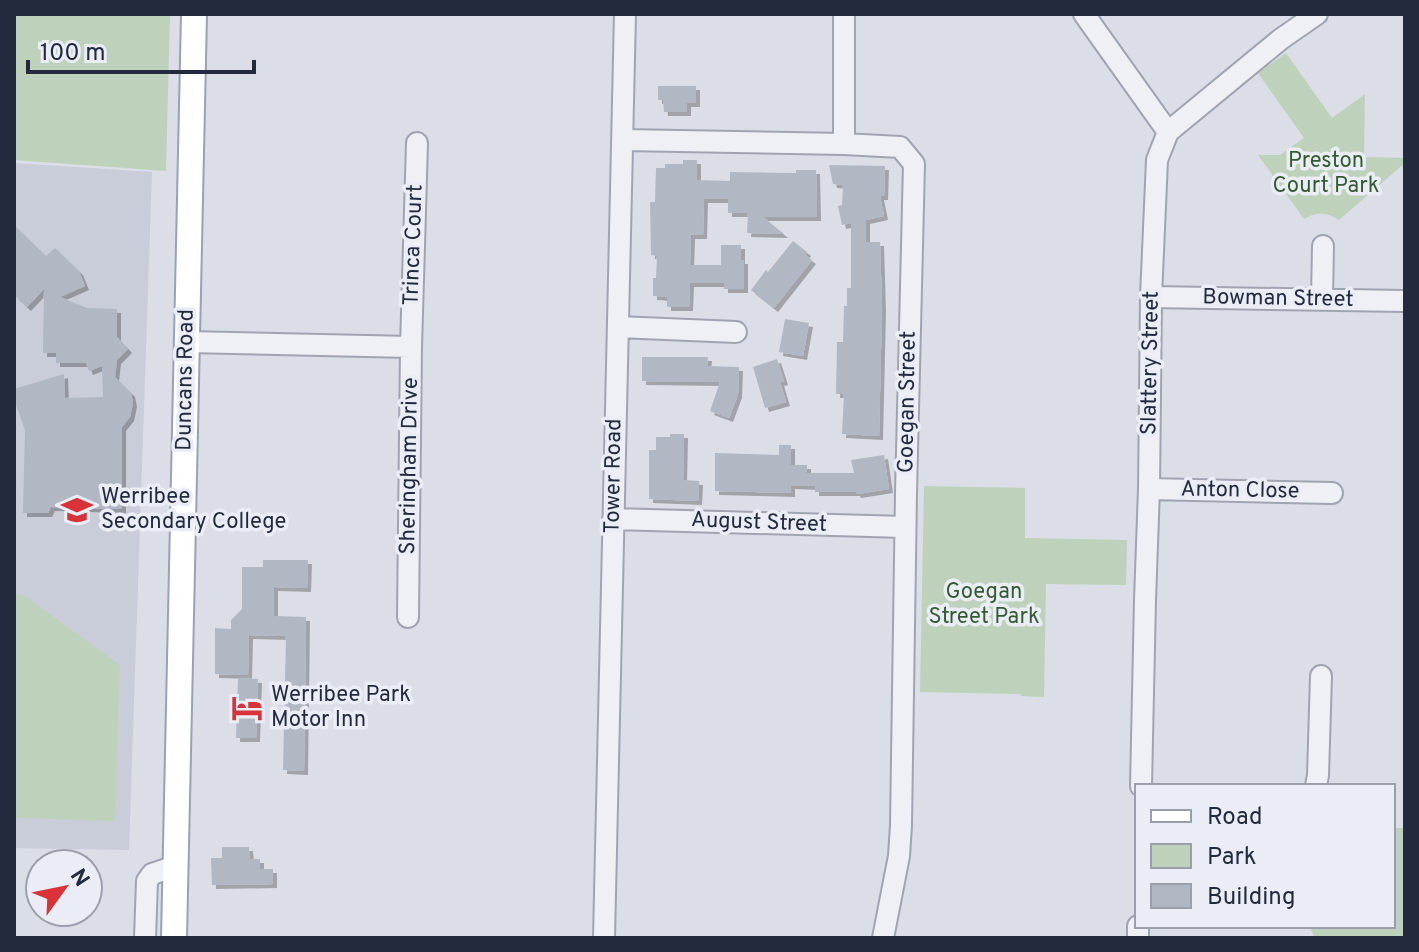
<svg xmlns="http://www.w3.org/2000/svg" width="1419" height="952" viewBox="0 0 1419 952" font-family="Overpass,sans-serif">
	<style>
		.built { fill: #c9cdd9 }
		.green { fill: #bed2bb }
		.building { fill: #b2b7c4; filter: url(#shadow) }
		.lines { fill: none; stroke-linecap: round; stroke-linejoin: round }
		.minor-casing { stroke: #a0a4b1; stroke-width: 24 }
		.major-casing { stroke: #99a1b4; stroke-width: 28 }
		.minor { stroke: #eef0f5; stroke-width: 20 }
		.major { stroke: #fff; stroke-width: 24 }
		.labels { text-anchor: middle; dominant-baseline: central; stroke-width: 7; stroke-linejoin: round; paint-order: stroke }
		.park-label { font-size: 22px; fill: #335b30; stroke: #eaedf5 }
		.street-label { font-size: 22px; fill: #242a3e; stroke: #eaedf5 }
		.poi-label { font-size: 22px; fill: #242a3e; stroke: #eaedf5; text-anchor: start }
	</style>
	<defs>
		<filter id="shadow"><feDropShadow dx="4" dy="4" stdDeviation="0" flood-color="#0004"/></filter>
	</defs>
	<rect width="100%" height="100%" fill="#dbdee7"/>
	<path class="built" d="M14 163 152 172 129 850 14 848Z"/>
	<path class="green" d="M14 14H170L166 171 14 160Z
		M1286 53 1332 118 1365 94 1364 157 1405 158V163L1339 220C1327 212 1316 212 1304 219L1258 155H1280L1304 138 1258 73Z
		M924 486 1025 488V538L1127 540 1126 585 1046 584 1044 697 1021 696 1020 694 920 692Z
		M14 593 25 596 120 665 115 821 14 818Z
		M1393 828H1405V938H1315L1309 926H1393Z"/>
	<path class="building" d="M658 86H696V103H687V112H664L663 100H658Z
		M683 160H697V180L730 181V172L796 173V170H816L817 217H763L784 234 747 233 748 213H728V199H704L703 235H691L690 265H721V245H741V260H744V289H724V283H690L689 307H667V297L653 296V278H656L657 256 651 255 650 202H655L656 168H665V164H683Z
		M829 165 885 166 884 196H880L884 216 866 220V242H880L882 307 879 436 842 434 844 394H836L837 342H843L844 306H847V288H851V223L842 225 838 206 842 205 843 185 833 184Z
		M14 225 46 256 55 248 79 271 85 286 60 297 87 308 117 309V337L128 349 117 360 115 377 131 393 133 403 130 417 122 427V509L51 507 48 513H23L25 430 14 399V389L64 374 65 398 103 397 102 366 89 371 86 363H56V353H43L44 289 27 307 14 295Z
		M793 241 807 252 805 255 812 260 774 308 751 290 766 270 768 272Z
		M785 319 809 323 803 356 779 352Z
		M642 357H708L707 366 739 367 738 394 729 418 710 411 720 382 642 381Z
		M777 359 784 381 780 382 786 402 765 408 753 367Z
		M670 434H684L683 480 699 481 698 501 649 499V450H656V437H670Z
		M779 445H791V465H807V473H854L851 460 884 455 889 489 857 494 856 492H815V486L791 485V493L715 491V453L779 455Z
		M263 560H308L307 588 274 587V616L306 617 304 771 283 770 286 636 249 635 248 675 215 674V628L231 629V620L242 609V567H263Z
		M238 678 258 679 256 738H236Z
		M222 847H249L250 859H260V869H273V884L212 885 211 858H222Z"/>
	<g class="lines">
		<defs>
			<path id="minor" d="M1084 14 1168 132
				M623 140 844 144 900 147 914 164 906 493 901 825 899 856 883 938
				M844 144V14
				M1151 297 1405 301
				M1322 299 1323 246
				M618 327 736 332
				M187 342 411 347 408 617
				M411 347 417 143
				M1149 489 1332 493
				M613 519 905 527
				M1141 786 1145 600 1149 489 1151 297 1157 160 1168 132 1281 39 1317 14
				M1316 786 1318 775 1321 676
				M145 938 147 881 152 874 176 866
				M604 938 625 14
				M1138 938V926"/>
			<path id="major" d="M174 938 194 14"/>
		</defs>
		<use href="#minor" class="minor-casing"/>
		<use href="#major" class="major-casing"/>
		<use href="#minor" class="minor"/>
		<use href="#major" class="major"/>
	</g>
	<defs>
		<symbol id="school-bare" viewBox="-9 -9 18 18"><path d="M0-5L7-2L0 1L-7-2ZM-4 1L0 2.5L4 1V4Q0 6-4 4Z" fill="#d93239" stroke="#eaedf5" stroke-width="2.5" paint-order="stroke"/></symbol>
		<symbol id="hotel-bare" viewBox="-9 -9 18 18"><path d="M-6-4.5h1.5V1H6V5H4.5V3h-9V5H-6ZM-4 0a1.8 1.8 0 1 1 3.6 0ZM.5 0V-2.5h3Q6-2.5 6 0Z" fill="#d93239" stroke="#eaedf5" stroke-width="2.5" paint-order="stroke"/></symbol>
	</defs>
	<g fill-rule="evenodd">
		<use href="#school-bare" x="55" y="488" width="44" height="44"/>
		<use href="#hotel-bare" x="225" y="686" width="44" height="44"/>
	</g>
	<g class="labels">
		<g class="park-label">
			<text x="1326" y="161">Preston<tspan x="1326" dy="25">Court Park</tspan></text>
			<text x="984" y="592">Goegan<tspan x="984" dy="25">Street Park</tspan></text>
		</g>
		<g class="street-label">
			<text transform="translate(414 245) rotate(-88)">Trinca Court</text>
			<text transform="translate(1278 299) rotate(1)">Bowman Street</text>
			<text transform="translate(1151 363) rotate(-89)">Slattery Street</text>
			<text transform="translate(186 380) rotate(-89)">Duncans Road</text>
			<text transform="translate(908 402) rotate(-89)">Goegan Street</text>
			<text transform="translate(410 466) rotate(-89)">Sheringham Drive</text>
			<text transform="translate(614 476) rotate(-89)">Tower Road</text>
			<text transform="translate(1240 491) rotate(1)">Anton Close</text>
			<text transform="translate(759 523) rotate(2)">August Street</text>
		</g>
		<g class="poi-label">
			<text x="101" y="497">Werribee<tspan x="101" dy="25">Secondary College</tspan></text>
			<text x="271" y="695">Werribee Park<tspan x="271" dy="25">Motor Inn</tspan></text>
		</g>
	</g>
	<rect width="1419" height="952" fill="none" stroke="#242a3e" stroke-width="32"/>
	<rect x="1135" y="784" width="260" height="144" fill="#eaedf5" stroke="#9b9fac" stroke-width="2"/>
	<rect x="1151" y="810" width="40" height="12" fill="#ffffff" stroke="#9b9fac" stroke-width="2"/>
	<text x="1207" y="824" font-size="24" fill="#242a3e">Road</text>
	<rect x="1151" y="844" width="40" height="24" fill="#bed2bb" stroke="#9b9fac" stroke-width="2"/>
	<text x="1207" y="864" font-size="24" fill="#242a3e">Park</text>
	<rect x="1151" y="884" width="40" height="24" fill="#b2b7c4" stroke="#9b9fac" stroke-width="2"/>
	<text x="1207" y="904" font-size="24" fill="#242a3e">Building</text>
	<g transform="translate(64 888) rotate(57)"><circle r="38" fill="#eaedf5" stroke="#9b9fac" stroke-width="2"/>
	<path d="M0-6L14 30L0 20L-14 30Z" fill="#d93239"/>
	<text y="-12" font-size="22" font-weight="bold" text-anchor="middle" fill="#242a3e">N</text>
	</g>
	<path d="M28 60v12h226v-12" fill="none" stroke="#242a3e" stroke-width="4"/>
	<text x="40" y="60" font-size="24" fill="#242a3e" stroke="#eaedf5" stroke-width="6" paint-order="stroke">100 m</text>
</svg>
